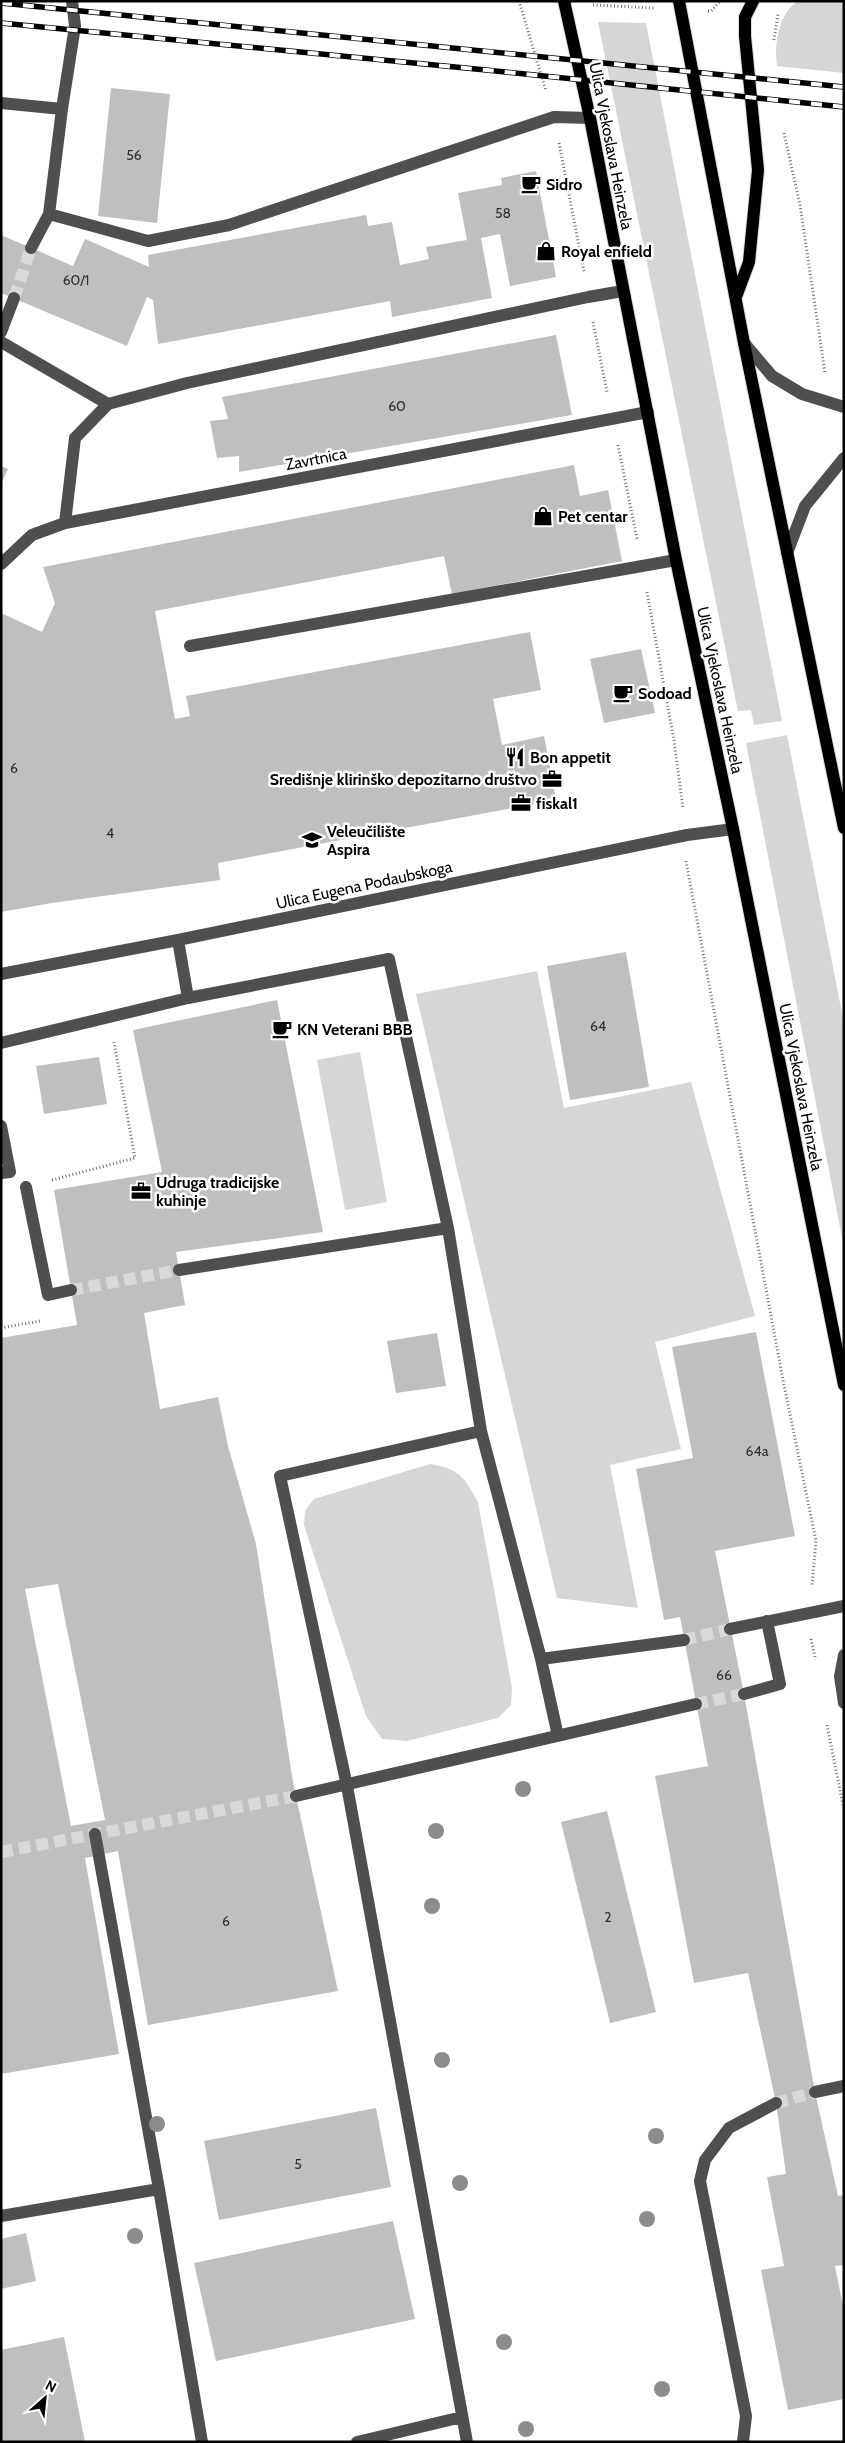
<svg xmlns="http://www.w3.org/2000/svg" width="845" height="2443" viewBox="0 0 845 2443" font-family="Cabin,sans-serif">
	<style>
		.green { fill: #d6d6d6 }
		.building { fill: #bfbfbf; fill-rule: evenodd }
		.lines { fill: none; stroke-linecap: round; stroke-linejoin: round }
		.minor-tunnel { stroke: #d9d9d9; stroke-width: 12; stroke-dasharray: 12 6; stroke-linecap: butt }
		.major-casing { stroke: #dbdbdb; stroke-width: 14 }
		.path { stroke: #717171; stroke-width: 3; stroke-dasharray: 1 2.5; stroke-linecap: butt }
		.minor { stroke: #4f4f4f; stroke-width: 12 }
		.major { stroke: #000; stroke-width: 12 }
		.rail-casing { stroke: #000; stroke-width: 5.5 }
		.rail { stroke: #fff; stroke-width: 4; stroke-dasharray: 11; stroke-linecap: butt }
		.tree { fill: #8c8c8c }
		.labels { text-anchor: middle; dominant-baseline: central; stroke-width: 5; stroke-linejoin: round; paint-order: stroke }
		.number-label { font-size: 14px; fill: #303030 }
		.street-label { font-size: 16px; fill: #000; stroke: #fff }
		.poi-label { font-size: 16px; font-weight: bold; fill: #000; stroke: #fff; text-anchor: start }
	</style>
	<rect width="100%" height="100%" fill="#fff"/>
	<path class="green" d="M798 1H844V73L777 66C774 45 778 14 798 1Z
		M598 22 646 23 782 721 754 725 751 710 738 711Z
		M787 735 844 1023V1248L746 743Z
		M537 971 564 1108 691 1082 755 1316 655 1342 681 1449 610 1465 638 1608 557 1598 416 994Z
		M360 1052 387 1202 345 1210 317 1060Z
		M430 1464C460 1469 464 1477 478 1502L512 1688 511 1705 498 1718 407 1741 382 1739 366 1716 304 1525 305 1511 314 1499Z"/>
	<path class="building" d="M111 88 170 94 157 223 98 216Z
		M536 171 556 277 510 286 500 234 481 238 492 298 392 317 390 301 158 344 153 300 147 297 127 346 1 293V235L73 266 85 239 149 267 148 255 366 215 368 226 392 222 400 265 429 259 426 247 467 240 458 193 502 185 501 178Z
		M556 335 572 415 239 472V456L217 458 210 421 228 419 222 397Z
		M574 465 580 496 608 490 622 561 452 594 444 556 155 611 175 719 190 716 186 696 530 632 541 690 493 699 502 745 544 736 556 800 218 863 220 880 52 903 1 912V613L42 632 55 603 43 567Z
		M1 466 8 469 1 484Z
		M641 649 655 713 604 723 590 659Z
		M626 952 649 1087 570 1100 547 966Z
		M277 1000 323 1232 176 1252 185 1305 144 1313 160 1409 218 1397 228 1446 256 1544 293 1782 338 1991 148 2025 118 1851 85 1858 119 2054 1 2074V1338L77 1325 54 1190 162 1172 133 1030ZM58 1584 105 1820 71 1826 25 1589Z
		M99 1057 107 1104 44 1114 36 1066Z
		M756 1332 795 1536 715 1551 744 1694 815 2092 838 2196 844 2195V2265L835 2266 844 2311V2399L788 2410 761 2270 784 2266 767 2177 786 2174 776 2103 748 1973 694 1983 655 1776 708 1766 680 1617 664 1620 636 1469 693 1458 672 1347Z
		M437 1333 446 1386 396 1393 387 1341Z
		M607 1811 656 2012 610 2023 561 1822Z
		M376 2108 391 2187 219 2220 204 2141Z
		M393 2221 415 2319 216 2361 194 2263Z
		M26 2233 36 2281 1 2289V2239Z
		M64 2337 85 2442H1V2350Z"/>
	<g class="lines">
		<path class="minor-tunnel" d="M14 298 31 248
			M71 1290 179 1270
			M684 1640 730 1629
			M696 1704 744 1694
			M1 1852 296 1796
			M776 2103 815 2092"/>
		<defs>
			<path id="major" d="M564 1 590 118 676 560 733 829 844 1385
				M679 1 744 343 844 828
				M736 297 749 262 758 170 745 36V17L753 1"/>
		</defs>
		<use href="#major" class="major-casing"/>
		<path class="path" d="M519 1 546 91
			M593 5 654 8
			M708 11H711L720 1
			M774 40 778 14
			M784 133 800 205 825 373
			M559 143 584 272
			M593 322 607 392
			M618 445 637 539
			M647 592 674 741 683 808
			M686 861 783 1380 816 1541 812 1585
			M52 1180 135 1158 114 1042
			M1 1328 40 1321
			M811 1639 815 1657
			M827 1725 844 1810"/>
		<path class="minor" d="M1 103 62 109 49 214 31 248
			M62 109 75 26 72 1
			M49 214 148 241 229 225 554 117 590 118
			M1 332 14 298
			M1 342 108 404
			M744 343 772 376 802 394 844 407
			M65 523 75 438 108 404 187 383 588 297 623 291
			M787 553 805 506 844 458
			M1 564 32 535 65 523 648 412
			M190 646 676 560
			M1 974 178 940 687 835 733 829
			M188 998 389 959 448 1228 481 1431 541 1659 558 1736
			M1 1043 188 998 178 940
			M1 1126 10 1172 1 1173
			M26 1187 48 1295 71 1290
			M179 1270 448 1228
			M730 1629 844 1606
			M844 1655 840 1676 844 1703
			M541 1659 684 1640
			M744 1694 780 1684 767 1621
			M296 1796 696 1704
			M95 1834 159 2189 202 2442
			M815 2092 844 2086
			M1 2216 159 2189
			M357 2442 462 2417
			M467 2442 347 1786 280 1476 481 1431
			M743 2442 746 2416 700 2181 705 2160 729 2128 776 2103"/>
		<use href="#major" class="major"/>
		<defs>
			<path id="rail" d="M1 3 844 87
				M1 23 486 70 844 107"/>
		</defs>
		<use href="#rail" class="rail-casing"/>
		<use href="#rail" class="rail"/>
	</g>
	<g class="tree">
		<circle cx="523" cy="1789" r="8"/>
		<circle cx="436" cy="1831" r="8"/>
		<circle cx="432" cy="1906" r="8"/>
		<circle cx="442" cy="2060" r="8"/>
		<circle cx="157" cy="2124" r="8"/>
		<circle cx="656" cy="2136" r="8"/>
		<circle cx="460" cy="2183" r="8"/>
		<circle cx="647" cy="2219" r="8"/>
		<circle cx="135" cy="2236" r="8"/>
		<circle cx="504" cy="2342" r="8"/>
		<circle cx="662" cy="2389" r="8"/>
		<circle cx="526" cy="2429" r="8"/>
	</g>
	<defs>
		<symbol id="cafe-bare" viewBox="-9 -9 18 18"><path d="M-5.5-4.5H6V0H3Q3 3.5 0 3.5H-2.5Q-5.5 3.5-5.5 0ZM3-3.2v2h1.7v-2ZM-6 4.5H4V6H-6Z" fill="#000" stroke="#fff" stroke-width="2.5" paint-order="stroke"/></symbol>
		<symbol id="shop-bare" viewBox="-9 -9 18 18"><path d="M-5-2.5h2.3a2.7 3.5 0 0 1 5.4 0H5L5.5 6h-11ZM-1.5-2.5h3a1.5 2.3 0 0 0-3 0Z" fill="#000" stroke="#fff" stroke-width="2.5" paint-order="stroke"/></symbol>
		<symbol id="restaurant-bare" viewBox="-9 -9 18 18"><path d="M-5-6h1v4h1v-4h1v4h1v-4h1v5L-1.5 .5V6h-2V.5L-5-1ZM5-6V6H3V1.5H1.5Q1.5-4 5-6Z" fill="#000" stroke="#fff" stroke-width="2.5" paint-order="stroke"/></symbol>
		<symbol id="office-bare" viewBox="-9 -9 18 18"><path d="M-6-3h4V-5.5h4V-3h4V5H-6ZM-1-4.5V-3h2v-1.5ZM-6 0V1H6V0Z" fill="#000" stroke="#fff" stroke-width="2.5" paint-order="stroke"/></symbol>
		<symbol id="university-bare" viewBox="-9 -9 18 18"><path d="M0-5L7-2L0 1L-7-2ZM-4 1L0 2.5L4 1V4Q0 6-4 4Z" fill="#000" stroke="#fff" stroke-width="2.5" paint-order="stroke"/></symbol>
	</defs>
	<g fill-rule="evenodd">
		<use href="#cafe-bare" x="517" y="170" width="28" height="28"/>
		<use href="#shop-bare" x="532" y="237" width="28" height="28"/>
		<use href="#shop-bare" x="529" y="502" width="28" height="28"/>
		<use href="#cafe-bare" x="609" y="679" width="28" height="28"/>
		<use href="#restaurant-bare" x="501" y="743" width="28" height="28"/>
		<use href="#office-bare" x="538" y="765" width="28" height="28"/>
		<use href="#office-bare" x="507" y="789" width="28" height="28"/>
		<use href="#university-bare" x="298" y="826" width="28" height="28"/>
		<use href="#cafe-bare" x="268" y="1015" width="28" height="28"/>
		<use href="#office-bare" x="127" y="1177" width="28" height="28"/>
	</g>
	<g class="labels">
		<g class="number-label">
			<text x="134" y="155">56</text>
			<text x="503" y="213">58</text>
			<text x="76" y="280">60/1</text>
			<text x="397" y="406">60</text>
			<text x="14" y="768">6</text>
			<text x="110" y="833">4</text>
			<text x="598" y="1026">64</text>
			<text x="757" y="1451">64a</text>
			<text x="724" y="1675">66</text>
			<text x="608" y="1917">2</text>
			<text x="226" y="1921">6</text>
			<text x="298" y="2164">5</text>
		</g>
		<g class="street-label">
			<text transform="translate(611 146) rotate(79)">Ulica Vjekoslava Heinzela</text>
			<text transform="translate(316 459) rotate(-11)">Zavrtnica</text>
			<text transform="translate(720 690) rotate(78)">Ulica Vjekoslava Heinzela</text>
			<text transform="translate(364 885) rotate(-12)">Ulica Eugena Podaubskoga</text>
			<text transform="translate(801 1087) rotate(79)">Ulica Vjekoslava Heinzela</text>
		</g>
		<g class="poi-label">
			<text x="546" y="184">Sidro</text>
			<text x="561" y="251">Royal enfield</text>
			<text x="558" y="516">Pet centar</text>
			<text x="638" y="693">Sodoad</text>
			<text x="530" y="757">Bon appetit</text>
			<text x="537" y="779" text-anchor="end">Središnje klirinško depozitarno društvo</text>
			<text x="536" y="803">fiskal1</text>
			<text x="327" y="831">Veleučilište<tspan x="327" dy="18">Aspira</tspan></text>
			<text x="297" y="1029">KN Veterani BBB</text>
			<text x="156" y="1182">Udruga tradicijske<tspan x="156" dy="18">kuhinje</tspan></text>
		</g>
	</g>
	<rect width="845" height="2443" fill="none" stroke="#000000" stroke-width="5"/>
	<g transform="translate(45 2398) rotate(27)" stroke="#ffffff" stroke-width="4" paint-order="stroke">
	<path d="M0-4L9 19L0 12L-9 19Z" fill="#000000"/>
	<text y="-8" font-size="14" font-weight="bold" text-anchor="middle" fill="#000000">N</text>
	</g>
</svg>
